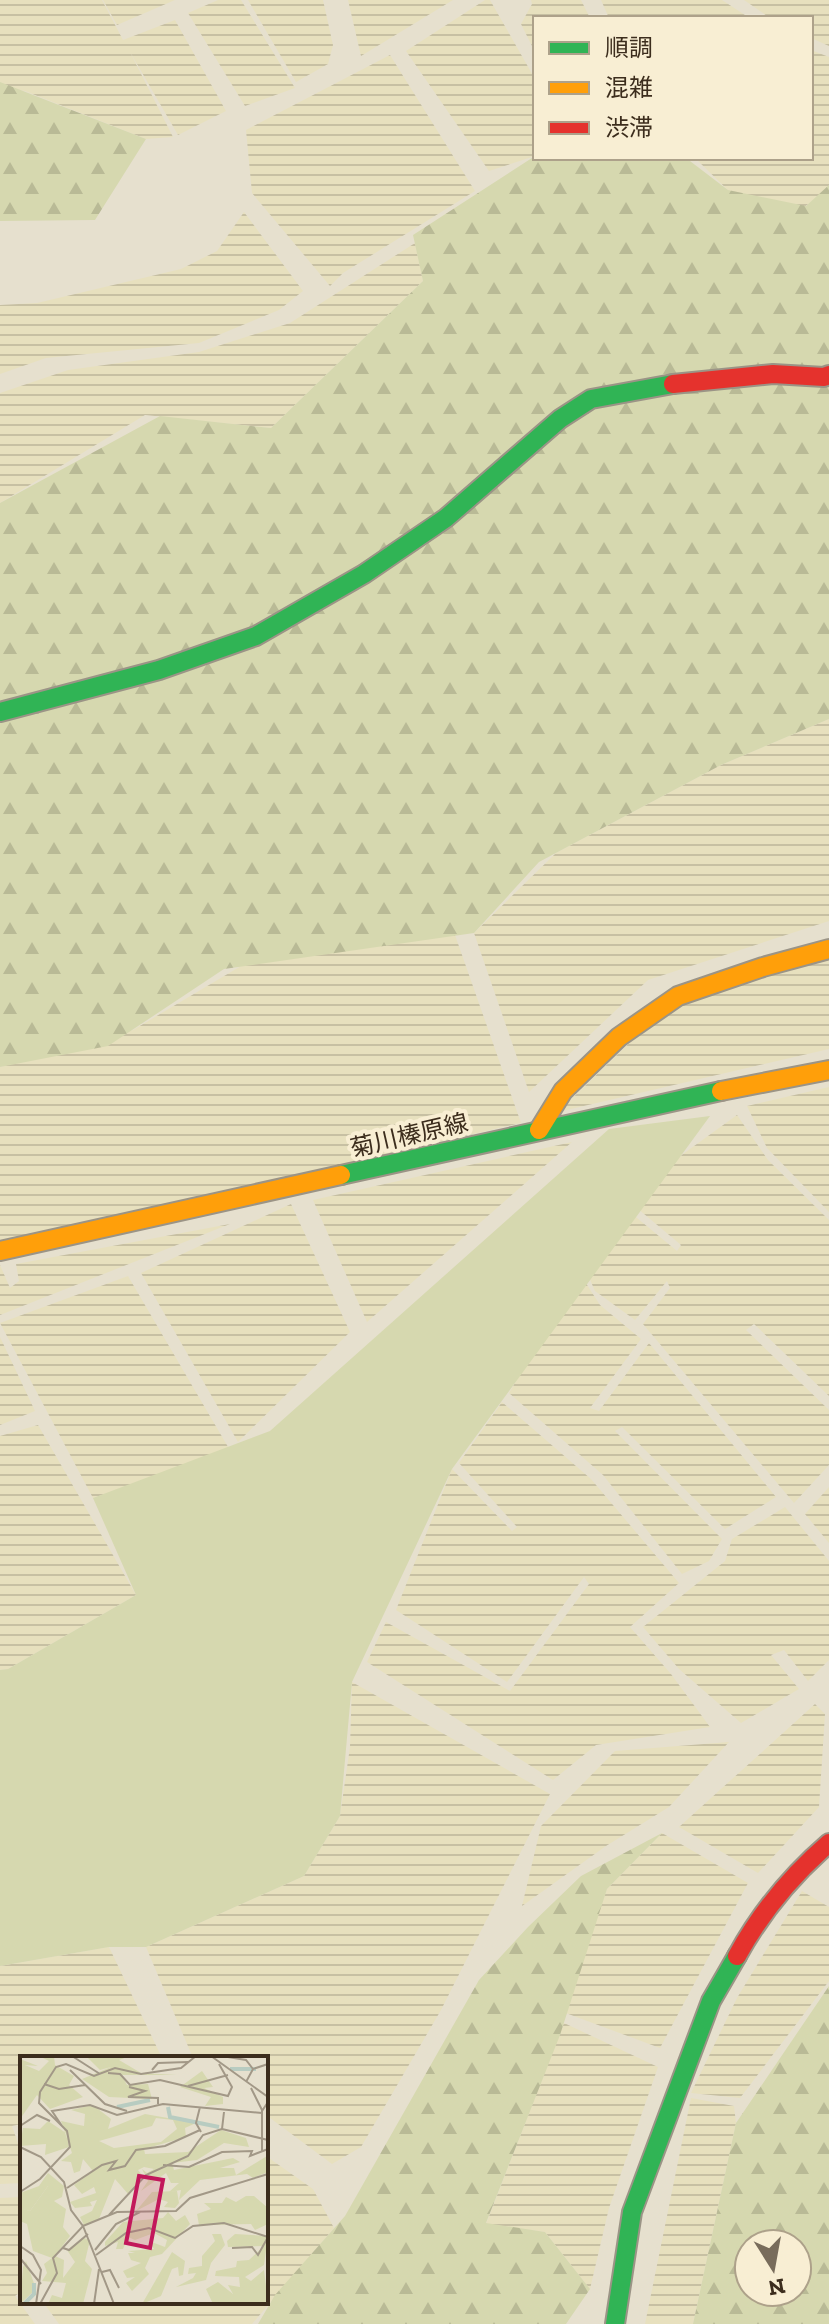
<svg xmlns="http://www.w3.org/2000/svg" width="829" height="2324" viewBox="0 0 829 2324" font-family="'Zilla Slab','Noto Sans JP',serif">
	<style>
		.farmland { fill: url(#farmland-rules) }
		.grass { fill: #d6d8af }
		.forest { fill: url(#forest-firs); fill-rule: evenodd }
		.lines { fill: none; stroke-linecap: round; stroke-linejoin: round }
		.fast-casing { stroke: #9b9486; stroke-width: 22 }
		.slow-casing { stroke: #9b9486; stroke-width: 22 }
		.jam-casing { stroke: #9b9486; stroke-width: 22 }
		.fast { stroke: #30b455; stroke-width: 18 }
		.slow { stroke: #ff9f0a; stroke-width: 18 }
		.jam { stroke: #e5322d; stroke-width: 18 }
		.labels { text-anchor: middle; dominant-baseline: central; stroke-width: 8; stroke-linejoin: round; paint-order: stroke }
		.street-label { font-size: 24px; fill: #3c2d1d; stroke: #f8eed3 }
		.inset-river { fill: none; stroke: #b8ccc1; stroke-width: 4 }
		.inset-road { fill: none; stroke: #a29887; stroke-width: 2 }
		.view { fill: #c2185b; fill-opacity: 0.15; stroke: #c2185b; stroke-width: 4 }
		.inset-edge { fill: none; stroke: #3c2d1d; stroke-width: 4 }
	</style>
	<defs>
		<pattern id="farmland-rules" width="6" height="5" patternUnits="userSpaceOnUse" patternTransform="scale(2)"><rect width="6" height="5" fill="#e7e0be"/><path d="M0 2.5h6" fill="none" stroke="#c7c0a3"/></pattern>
		<pattern id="forest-firs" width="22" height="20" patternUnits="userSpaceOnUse" patternTransform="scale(2)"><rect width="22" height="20" fill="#d6d8af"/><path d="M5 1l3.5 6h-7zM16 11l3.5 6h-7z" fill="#b9ba96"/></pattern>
	</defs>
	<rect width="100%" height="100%" fill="#e6e0ce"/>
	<path class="farmland" d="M0 0H102L123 40 175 20 226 111 178 135 130 52 173 137 146 139 25 91 0 87Z
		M103 0H175L117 25Z
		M218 0H241L295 88 245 106 188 13Z
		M248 0H323L333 45 328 64 296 82Z
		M348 0H453L361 56Z
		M485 0H490L535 79V156L489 171 406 51Z
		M531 0H581L590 18H535V52L521 24 532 4Z
		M601 0H722L745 15 742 18H609Z
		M744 0H829V46L811 38V18H770Z
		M811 50 829 57V186L823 194 795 213 737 199 695 158H811Z
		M390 55 475 191 343 273 330 286 252 193 246 130Z
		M244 212 303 291 279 310 199 343 46 358 0 374V305L37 303 181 269 217 251Z
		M415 243 423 281 271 428 145 415 0 503V393L68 370 199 352 290 323Z
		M829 719V921L648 980 529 1092 474 933 556 853 721 765Z
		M455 935 521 1123 0 1244V1067L133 1030 241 966Z
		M829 949V1049L558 1112 678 996Z
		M829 1087V1212L767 1148 747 1106Z
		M737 1115 768 1160 829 1220V1396L754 1324 746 1330 829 1410V1465L794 1503 643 1324 670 1288 667 1281 635 1320 595 1291 584 1266 631 1213 677 1251 681 1245 631 1203 683 1154Z
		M572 1142 367 1322 313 1200Z
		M291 1204 350 1332 238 1442 141 1273Z
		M230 1224 0 1315V1265L10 1288 19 1281 16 1264Z
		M580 1274 600 1305 641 1339 590 1408 599 1411 649 1343 776 1497 725 1529 622 1427 615 1431 722 1539 709 1561 682 1574 603 1475 509 1393Z
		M128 1276 231 1452 93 1498 0 1323Z
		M0 1337 35 1411 0 1425Z
		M502 1402 591 1479 679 1583 630 1627 671 1674 710 1727 596 1745 553 1780 367 1662 386 1622 510 1691 589 1584 584 1577 507 1682 396 1610 452 1469 512 1531 517 1527 459 1463Z
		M38 1425 136 1595 8 1669 0 1670V1436Z
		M829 1487V1543L805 1514Z
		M785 1507 829 1561V1660L808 1681 784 1650 771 1655 799 1689 741 1723 679 1669 643 1627 725 1561 732 1539Z
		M352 1682 550 1794 441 2010 361 2147 332 2164 266 2115V2058H193L146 1947 304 1876 340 1816 350 1747Z
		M815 1704 825 1714 819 1807 758 1873 679 1827Z
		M729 1742 669 1807 606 1846 522 1906 541 1826 615 1751Z
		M662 1833 748 1883 660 2048 563 2012 607 1889Z
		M802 1891 829 1907V1981L740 2098 691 2093 737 1998Z
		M109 1947 162 2058H22V2124L12 2126 22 2155V2183L0 2184V1966Z
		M564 2023 658 2067 609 2208 590 2289 545 2232 486 2224Z
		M691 2098 734 2106 736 2123 693 2324H645Z
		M266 2156 313 2189 334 2228 252 2324H59L43 2302H266Z
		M22 2197V2291L15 2296 35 2324H0V2198Z"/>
	<path class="grass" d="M710 1116 452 1469 352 1682 340 1816 304 1876 146 1947H109L0 1966V1670L8 1669 136 1595 93 1498 270 1431 609 1129Z"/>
	<path class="forest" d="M0 82 146 139 95 220 0 221Z
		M535 156V158H686L728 190 806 206 829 185V719L721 765 539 862 474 933 224 969 108 1046 0 1067V503L160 416 271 428 423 281 413 235Z
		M662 1833 607 1889 560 2035 486 2223 545 2232 590 2289 566 2324H258L275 2295 345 2216 479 1980 528 1927 581 1876Z
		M829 1986V2324H693L736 2123ZM797 2244V2292H749V2244Z"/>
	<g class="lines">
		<defs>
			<path id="fast" d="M0 712 159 670 256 636 364 574 446 518 560 419 591 399 673 384
				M341 1175 721 1091
				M615 2324 632 2212 711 2001 737 1956"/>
			<path id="slow" d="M721 1091 829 1070
				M539 1130 563 1091 619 1037 678 996 763 967 829 949
				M0 1251 341 1175"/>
			<path id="jam" d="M673 384 773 374 824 377 829 375
				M737 1956C760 1914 793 1874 829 1843"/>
		</defs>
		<use href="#fast" class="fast-casing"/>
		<use href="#slow" class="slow-casing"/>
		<use href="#jam" class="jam-casing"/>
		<use href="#fast" class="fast"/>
		<use href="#slow" class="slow"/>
		<use href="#jam" class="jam"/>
	</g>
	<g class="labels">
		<g class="street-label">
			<text transform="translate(409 1135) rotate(-13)">菊川榛原線</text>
		</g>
	</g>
	<g transform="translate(20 2056)">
		<rect width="248" height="248" fill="#e6e0ce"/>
		<path d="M28 117V130L10 155 1 153 0 137 19 130ZM157 135 159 147 155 152 144 151 148 146 139 143 116 155 132 136ZM6 205 16 233 0 248 3 211Z" fill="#d6d8af"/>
		<path d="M34 0 35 9 54 20 49 29 63 41 30 53 17 39 0 63V3L18 10 5 9 19 15 29 5 21 1ZM66 0H110L99 4 121 17 157 19H102L107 29 128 28 132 43 89 41 62 23 91 11 80 14ZM182 15 193 31 184 32 203 41V48L185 50 191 41 160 31ZM73 49 91 63 88 73 125 58 176 67 165 72 166 81 124 93 125 98 168 96 201 74 226 82 229 91 204 87 177 104 152 107 154 114 213 102 220 106 200 112H214L216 119 247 100 248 116 233 122 227 118 180 124 159 144 161 134 149 136 159 127H151L146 117 121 135 128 125 122 113 127 117 134 113 124 111 118 114 123 120 109 139 95 123 79 163 64 169 60 161 72 155 77 144 70 146 72 150 55 152 50 146 76 137 74 131 62 138 54 129 73 115 63 103 60 115 54 117 51 106 41 105 52 97 41 65 64 70 65 58 51 54ZM136 62 153 64 157 73 141 86 94 92 79 85 132 70ZM28 65 46 77 49 91 25 99 26 88 0 90 3 72 20 73ZM28 117 44 130 42 141 34 145 46 153 43 171 50 180 35 200 44 204 43 222 55 206 47 194 64 182 70 184 65 205 72 213 63 248H28L32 239 42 242 46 227 22 225 27 217 24 208 32 202 13 195 7 168 0 165V152L10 155 28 130ZM226 140H234L248 152V168L235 174 231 168 179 169 177 158 191 153 184 147H202L206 141 216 146ZM148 156 156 165 165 159 170 168 142 198 130 201 125 212 129 218 112 235 106 227 115 221 107 222 103 215 121 207 111 204 108 197H115L108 195 134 193 129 185 145 191 147 184 134 177 115 184 108 181 103 193H96L98 186 85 190V186L103 166 143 162ZM192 178H201L205 189 191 207 186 224 156 231 173 222 176 217 168 218 169 212 182 210V200L195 185ZM215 178 248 180 244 209 225 221 231 225 244 214 248 246 193 248 186 233 198 226 213 238 208 229 220 231 219 221 195 220 196 215 216 211 217 205 229 204 244 190 208 191 207 185ZM152 196 165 205 163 219 159 220 158 211 152 213 141 240 122 248Z" fill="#d6d8af" fill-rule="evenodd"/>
		<path class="inset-river" d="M210 13H236M97 51 130 44M148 51 150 61 199 71M4 248 14 238V227"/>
		<path class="inset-road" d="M52 0 80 18M191 0 248 41M202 0 226 4 233 13M50 14 85 48 107 55M132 14 138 7 168 6M88 17 100 18 110 29 140 24 208 40 212 31 199 8M226 26 233 13 248 8M24 28 39 33 65 29M168 30 208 19M109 31 125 35 108 41 138 42V48M231 32 242 54M180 51 176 67 181 76M0 70 17 59 30 65M42 70 32 55 70 49 97 59 143 48 242 57M202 73 248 84M0 91 21 101 44 126 51 154 63 170 97 156 156 155 170 142 248 118M242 95V55L248 46M143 109 169 111 202 96 232 95 230 100 248 93M47 132 82 109 96 105 89 114 105 110 116 94 145 90 180 74M0 136 20 123 50 91 47 75 19 47 20 36 36 11 46 8 74 20 95 12 121 18 161 12 176 0M89 159 126 119 168 100 183 79 202 73 204 56M0 190 13 199 21 214 16 248M43 192 49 194 68 178M212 192 232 191 238 199 248 181M75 194 96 168 120 156M76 199 106 177 129 172 155 182 173 170 204 167 248 181M0 202 21 228M82 216 90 214 99 232M20 248 37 217 33 202 63 170 94 248M74 248 79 213"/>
		<path class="view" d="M119 120 143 124 130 192 106 187Z"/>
		<rect width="248" height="248" class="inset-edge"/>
	</g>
	<rect x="533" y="16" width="280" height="144" fill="#f8eed3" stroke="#ada18a" stroke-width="2"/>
	<rect x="549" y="42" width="40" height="12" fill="#30b455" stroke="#ada18a" stroke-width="2"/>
	<text x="605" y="56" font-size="24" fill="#3c2d1d">順調</text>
	<rect x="549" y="82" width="40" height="12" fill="#ff9f0a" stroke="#ada18a" stroke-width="2"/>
	<text x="605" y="96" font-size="24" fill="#3c2d1d">混雑</text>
	<rect x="549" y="122" width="40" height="12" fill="#e5322d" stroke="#ada18a" stroke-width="2"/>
	<text x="605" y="136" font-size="24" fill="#3c2d1d">渋滞</text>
	<g transform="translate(773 2268) rotate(169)"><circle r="38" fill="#f8eed3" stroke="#ada18a" stroke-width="2"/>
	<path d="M0-6L14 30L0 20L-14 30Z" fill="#786c5b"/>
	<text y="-12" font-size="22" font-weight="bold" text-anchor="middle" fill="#3c2d1d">N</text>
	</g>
</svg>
